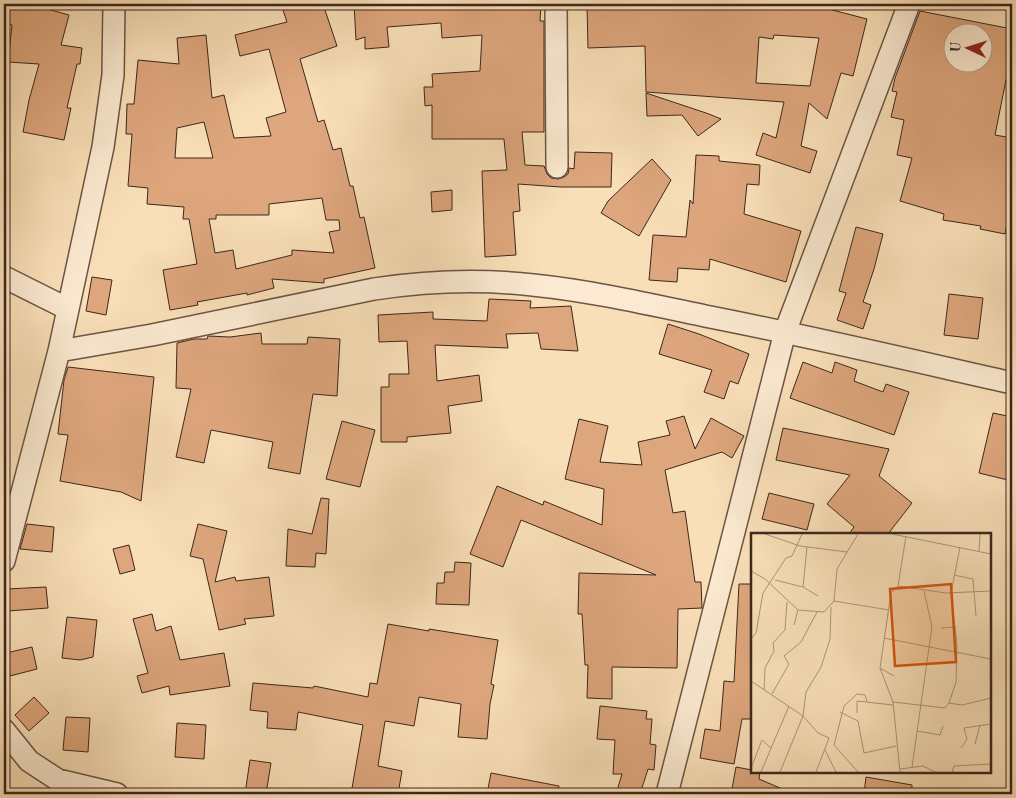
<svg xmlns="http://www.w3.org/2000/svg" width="1016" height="798" viewBox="0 0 1016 798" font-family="'Old Standard TT',serif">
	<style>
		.building { fill: #dea67d; stroke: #3c271d; fill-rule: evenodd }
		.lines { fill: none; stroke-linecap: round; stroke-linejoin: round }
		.minor-casing { stroke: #6b5544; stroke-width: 24 }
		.minor { stroke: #fbead1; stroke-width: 21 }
		.inset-road { fill: none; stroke: #ad957a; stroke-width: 1 }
		.view { fill: #d7540e; fill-opacity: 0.15; stroke: #d7540e; stroke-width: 2.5 }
		.inset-edge { fill: none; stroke: #3c271d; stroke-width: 2.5 }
	</style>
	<rect width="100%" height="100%" fill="#f9dfb8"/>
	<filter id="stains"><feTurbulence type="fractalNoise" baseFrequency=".004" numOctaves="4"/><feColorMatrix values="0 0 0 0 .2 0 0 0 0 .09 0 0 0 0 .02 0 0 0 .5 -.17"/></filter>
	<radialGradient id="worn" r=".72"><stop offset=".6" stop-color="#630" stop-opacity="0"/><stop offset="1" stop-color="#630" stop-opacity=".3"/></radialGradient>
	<path class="building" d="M4 4H40V7L69 15 61 45 82 48 80 64H77L67 108H71L64 140 23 132 29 100 39 64 8 62 12 25 4 22Z
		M293 4H323L337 46 300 59 318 122 324 120 333 150 341 148 350 186H353L360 218 364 217 375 268 324 279V283L272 279 274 288 247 295V293L197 302 198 305 170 310 163 270 197 264 189 219H183L184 207 147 204 148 188 128 186 132 134H126L127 104H134L138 60 179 64 177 38 206 35 212 98 224 95 234 138 271 136 266 118 286 112 269 49 240 56 235 35 287 22 282 7ZM204 122 213 158H175L177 128ZM322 198 326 220H339L340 230 329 232 334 253 292 250V255L236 269 233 250 215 253 209 219H216V215H269V204Z
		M354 4H541L540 21H544V132H522L525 165 544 166 547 174 551 178 558 179 564 177 568 174 569 168 574 169 575 152 612 153 611 187H561L518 184 520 211 513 212 516 255 485 257 482 171 507 170 504 139H432V105L425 106 424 87H433L432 74 480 71 482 35 442 38 441 23 387 27 389 47 365 49V37L356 40Z
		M587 4H817V6L867 19 853 76 841 73 827 119 809 103 801 146 817 151 810 173 756 155 763 133 776 138 784 102 646 92 645 46 588 48ZM774 35 819 38 810 86 756 83 759 37 773 39Z
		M920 11 1012 29V50L995 135 1012 138V158L1007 186 1012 187V198L1005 234 980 229 981 226 943 220 944 214 900 201 912 158 897 155 904 120 891 117 897 92 892 91 895 78ZM954 32H984V62H954Z
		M646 93 709 114 721 119 698 136 682 115 647 116Z
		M696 155 719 156V161L760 165 759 185 747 184 744 214 801 231 786 282 710 259 709 270 678 268 677 282 649 280 653 235 686 237 690 200 693 204Z
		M652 159 671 180 639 236 601 213 608 201Z
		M452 190V210L432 212 431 192Z
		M856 227 883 234 874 269 863 302 871 305 863 329 837 320 846 293 839 291Z
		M92 277 112 280 106 315 86 311Z
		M949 294 983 298 978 339 944 335Z
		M489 299 531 301 530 308 571 306 578 351 541 349 538 333 506 334 508 348 435 345 437 381 479 375 482 401 448 406 451 433 407 437V442H381V387H389V374H409L407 341 379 342 378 315 433 312V319L487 321Z
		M668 324 699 334 749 354 738 384 730 381 724 399 704 392 712 370 659 354Z
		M261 333 262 344H307L308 337 340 339 337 396 313 394 300 474 268 468 273 442 211 430 204 463 176 457 191 389 176 388 177 343 194 339H207L208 336 230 337Z
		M803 362 832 373 835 362 857 370 854 381 883 392 886 384 909 392 894 435 790 398Z
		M68 367 154 377 141 501 121 492 60 481 68 435 58 434 64 380Z
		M993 413 1012 417V481L979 473Z
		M684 416 695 449 711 418 744 436 732 458 722 452 665 470 673 513 685 511 695 582H701L702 608 678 609 677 668 612 667V699L587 698 588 665H585L582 614H578L579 573 656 575 521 520 503 567 470 554 497 486 543 505 544 501 602 525 604 489 565 479 579 419 608 426 600 462 642 465 638 442 670 435 666 421Z
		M342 421 375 430 360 487 326 479Z
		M783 428 889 449 879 476 912 503 888 534H849L854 527 827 504 850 475 776 460Z
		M769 493 814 504 807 530 762 519Z
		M321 498 329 499 326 554 316 553 315 567 286 566 288 529 312 534Z
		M27 524 54 527 52 552 20 549Z
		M198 524 227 531 215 582 235 577 236 581 269 577 274 616 244 619 246 624 219 630 203 559 190 556Z
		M129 545 135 570 120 574 113 549Z
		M455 562 471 563 469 605 436 604 437 583H444L445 572H454Z
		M739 584H752V719H742L734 764 700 758 705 729 720 731 724 681 734 682Z
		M46 587 48 608 8 611 7 589Z
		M152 614 156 631 171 626 180 660 224 653 230 686 170 695 169 686 142 693 137 676 148 673 133 619Z
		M67 617 97 620 93 657 80 660 62 658Z
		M388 624 429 631V629L498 640 491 684 494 685 490 704 487 739 458 737 461 704 419 697 414 726 385 721 378 766 402 771 398 794H351L363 725 298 712 296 730 267 728 268 712 250 710 253 683 313 688 314 686 368 697 370 683 377 684Z
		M32 647 37 669 10 676 6 653Z
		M34 697 49 713 29 731 15 715Z
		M600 706 647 711 646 719H652L650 744 656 745 654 770 648 769 640 794H616L622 774H613L615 740 597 739Z
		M66 717 90 718 88 752 63 750Z
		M177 723 206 725 204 759 175 757Z
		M250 760 271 763 266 794H245Z
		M736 767 752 770V772H760L759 779 794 794H731Z
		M491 773 559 786 558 794H487Z
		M866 777 912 785V794H864Z"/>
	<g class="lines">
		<defs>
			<path id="minor" d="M556 4 557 167
				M4 277 68 309
				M59 351 152 335 374 289C427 281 481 279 533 285 591 291 648 304 705 316 808 336 910 360 1012 383
				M4 561 59 351 103 147 113 75 114 4
				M4 730 29 761 58 780 117 794
				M667 794 785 332 909 4"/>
		</defs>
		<use href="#minor" class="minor-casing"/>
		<use href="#minor" class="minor"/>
	</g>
	<g transform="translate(751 533)">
		<rect width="240" height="240" fill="#f9dfb8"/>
		<path class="inset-road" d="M14 1 49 13 96 19M141 1 240 21M228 18 229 1M0 38 14 46 47 77 73 79 83 68 86 36 107 1M203 42 222 46 225 83M24 47 52 54 67 63M147 53 195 60 240 58M52 54 56 14M83 68 138 77M43 92 47 77M190 95 205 94M133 105 240 126M0 106 5 100 12 60 35 25 41 23 51 1M129 135 143 143M0 148 52 183 67 200 78 205 65 239M13 157 14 135 23 118 22 110 34 97 36 69M21 161 38 131 33 123 50 109 66 79M142 169 194 175 198 170 205 149 206 112 200 60 209 14M198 170 211 172 240 165M89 179 107 188 113 220 145 213M106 180V168L142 172M166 198 189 202 192 193M224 211 229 192M210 215 216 206 213 195 240 191M74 217 85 239M161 234 181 94 173 58M0 235 11 207 20 215M149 236 172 233 184 239M10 239 38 173M29 239 52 183 55 159 70 134 79 106 80 74M107 239 83 212 93 173 106 161 114 162 116 168M149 239 142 169 129 135 140 60 147 53 155 3M201 239 203 233 240 231"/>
		<path class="view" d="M200 51 205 129 144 133 139 56Z"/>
		<rect width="240" height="240" class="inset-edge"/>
	</g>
	<rect width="1016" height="798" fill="none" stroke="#f9dfb8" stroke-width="20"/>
	<rect x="5" y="5" width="1006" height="788" fill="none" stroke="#3c271d" stroke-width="2.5"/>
	<rect x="10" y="10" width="996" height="778" fill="none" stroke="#3c271d"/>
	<g transform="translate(968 48) rotate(274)"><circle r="24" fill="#fbead1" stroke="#af9c89"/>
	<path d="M0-4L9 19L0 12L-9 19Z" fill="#8f2418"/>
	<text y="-8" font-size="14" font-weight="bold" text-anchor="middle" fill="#3c271d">U</text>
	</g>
	<rect width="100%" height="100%" filter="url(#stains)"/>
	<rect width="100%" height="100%" fill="url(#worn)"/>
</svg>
